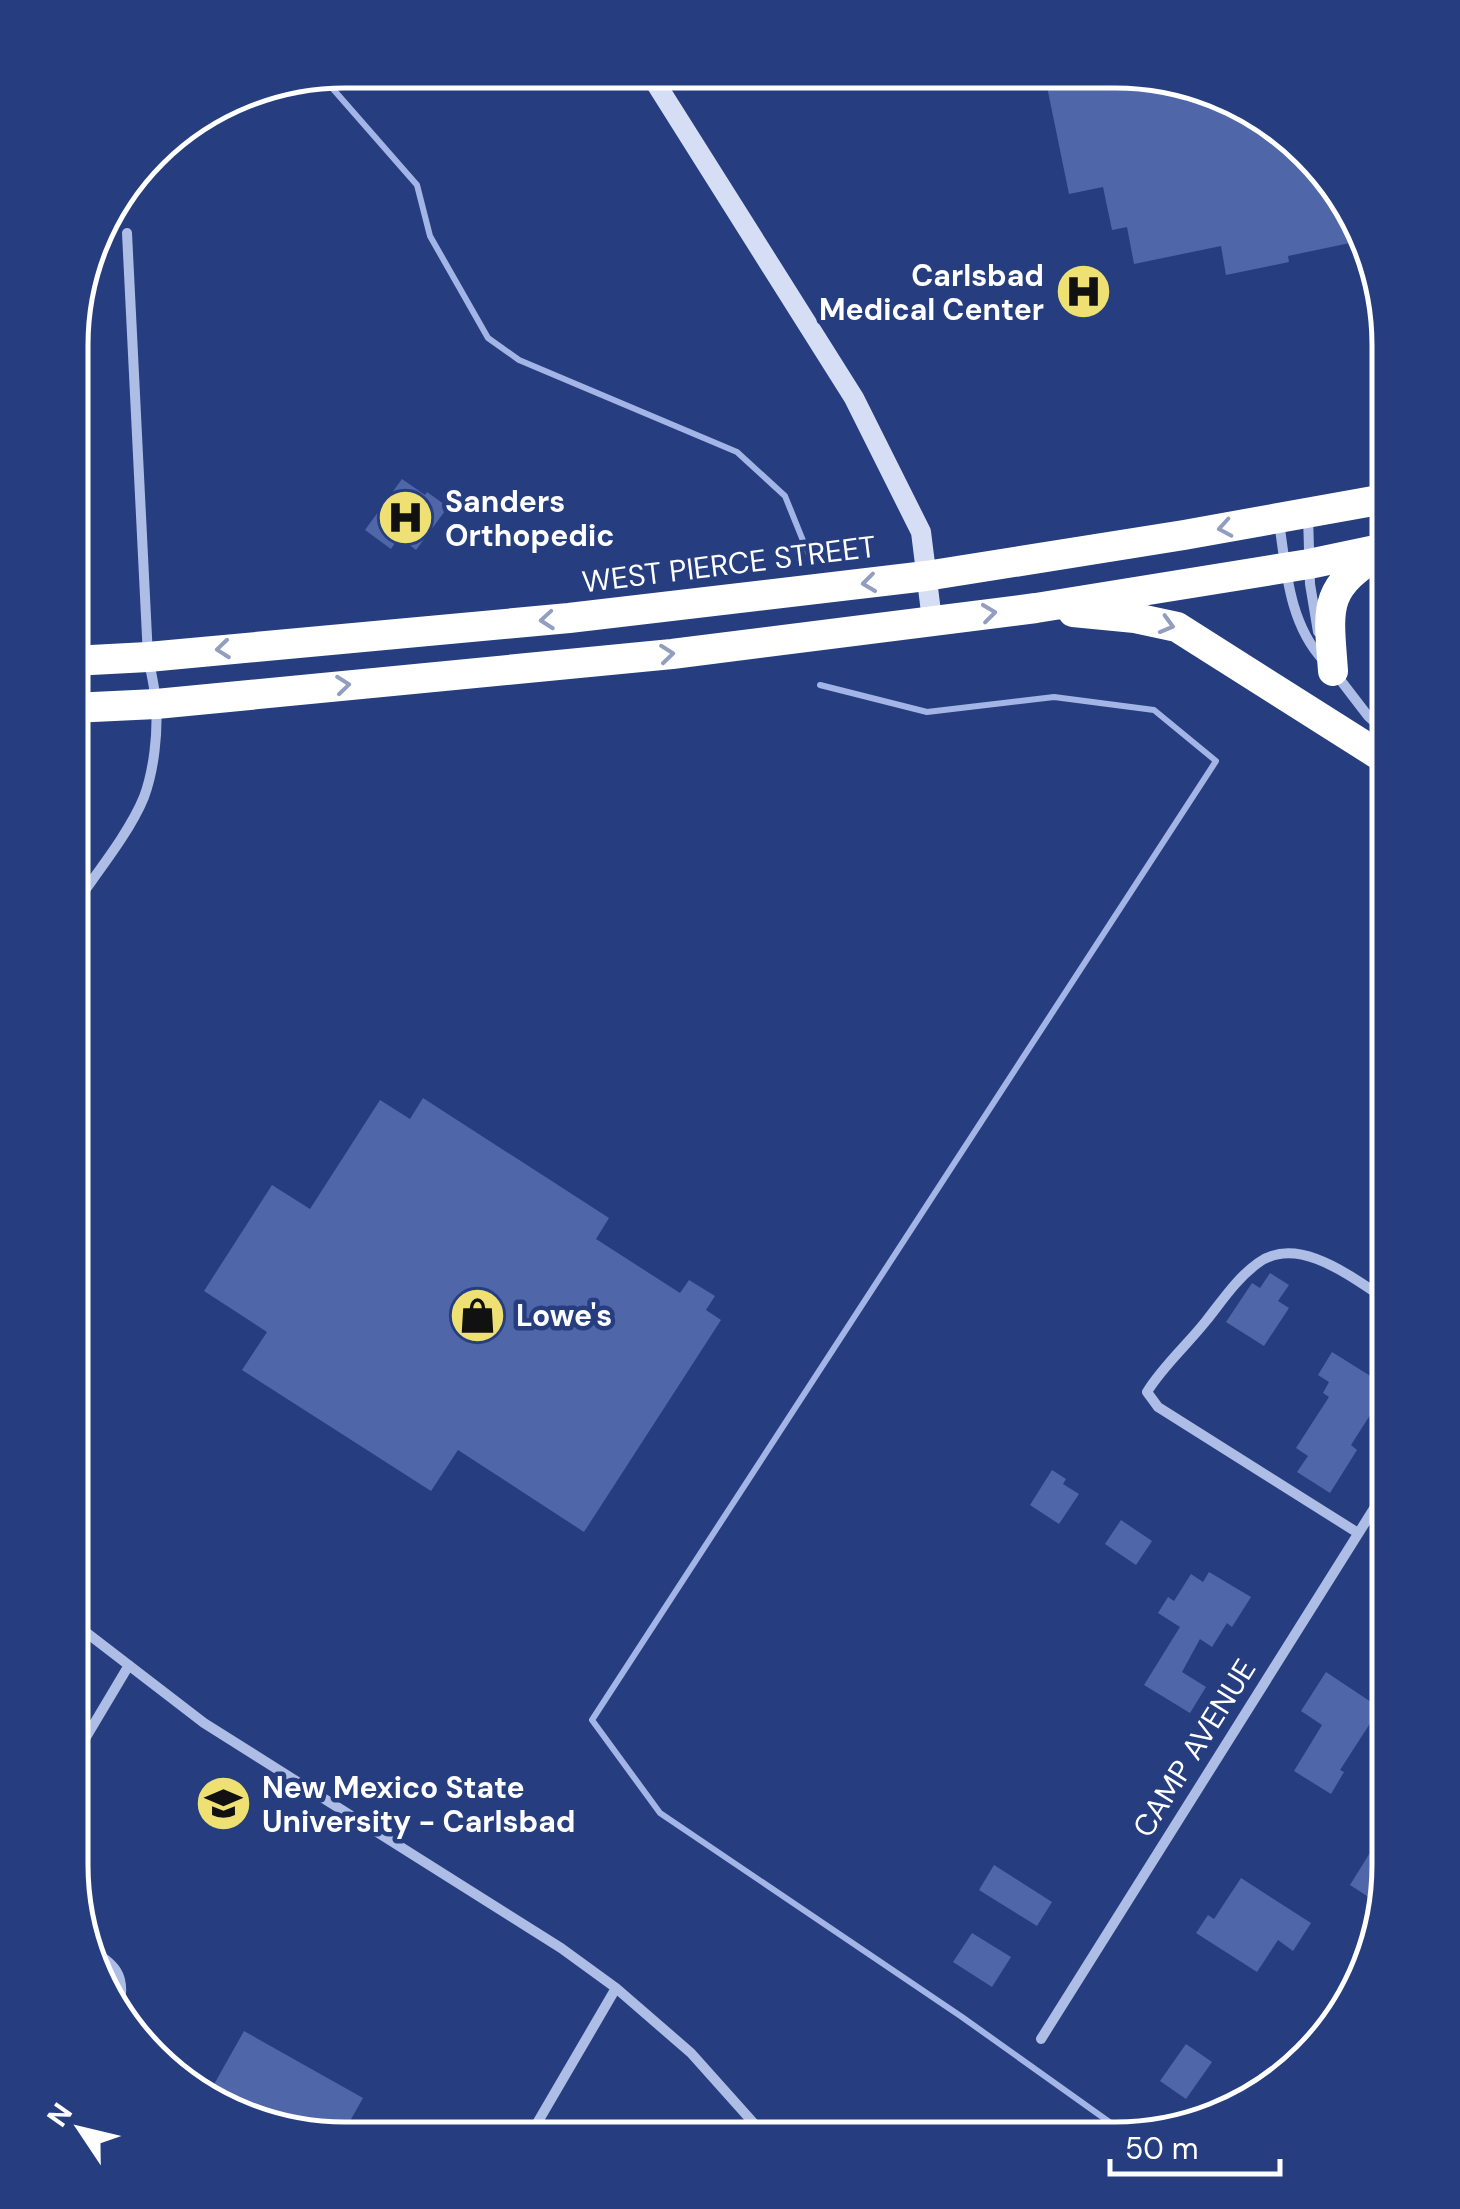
<svg xmlns="http://www.w3.org/2000/svg" width="1460" height="2209" viewBox="0 0 1460 2209" font-family="'DM Sans',sans-serif">
	<style>
		.lines { fill: none; stroke-linecap: round; stroke-linejoin: round }
		.stream { stroke: #a2b5e6; stroke-width: 6 }
		.building { fill: #4f67a8 }
		.street { stroke: #adbde6; stroke-width: 10 }
		.secondary { stroke: #d6def5; stroke-width: 20 }
		.highway { stroke: #fff; stroke-width: 30 }
		.oneway { stroke: #929ebf }
		.labels { text-anchor: middle; dominant-baseline: central; stroke-width: 9; stroke-linejoin: round; paint-order: stroke }
		.poi-label { font-size: 30px; font-weight: bold; fill: #fff; stroke: #263e7f; text-anchor: start }
		.street-label { font-size: 30px; fill: #fff; stroke: #263e7f }
		.rim { fill: none; stroke: #fff; stroke-width: 5 }
	</style>
	<rect width="100%" height="100%" fill="#263e7f"/>
	<g class="lines">
		<path class="stream" d="M322 74 326 81 417 185 430 236 488 338 519 360 737 452 785 496 808 553
			M820 685 927 712 1054 697 1154 710 1216 761 592 1720 660 1813 962 2017 1129 2136"/>
	</g>
	<path class="building" d="M1044 72H1152L1282 126 1369 239 1288 256 1289 262 1226 275 1221 246 1134 264 1127 227 1112 230 1103 187 1069 194Z
		M402 479 425 495 427 492 448 507 416 550 399 537 391 549 365 530Z
		M423 1098 609 1218 596 1239 680 1293 689 1280 715 1296 706 1310 721 1320 584 1532 458 1450 431 1491 242 1370 267 1332 204 1291 272 1185 310 1209 380 1100 410 1119Z
		M1270 1273 1289 1285 1278 1301 1289 1308 1264 1346 1226 1322 1252 1283 1260 1288Z
		M1332 1352 1388 1387 1351 1445 1357 1450 1330 1493 1297 1472 1308 1456 1296 1448 1329 1397 1323 1393 1329 1382 1318 1375Z
		M1052 1470 1066 1479 1063 1484 1079 1494 1059 1524 1030 1505Z
		M1121 1520 1152 1541 1136 1565 1105 1544Z
		M1209 1572 1251 1597 1232 1627 1227 1623 1212 1647 1200 1639 1182 1672 1206 1687 1190 1713 1144 1685 1180 1627 1158 1613 1168 1597 1174 1601 1191 1574 1203 1582Z
		M1326 1672 1380 1708 1340 1770 1344 1772 1331 1794 1294 1771 1322 1725 1301 1711Z
		M1389 1822V1883L1381 1905 1350 1885Z
		M994 1865 1052 1902 1037 1926 979 1890Z
		M1241 1878 1311 1923 1293 1951 1278 1940 1257 1972 1196 1933 1208 1915 1214 1919Z
		M972 1933 1011 1957 992 1987 953 1962Z
		M244 2031 363 2098 341 2137H309L208 2095Z
		M1186 2044 1212 2062 1186 2099 1160 2081Z"/>
	<g class="lines">
		<path class="street" d="M1308 515 1310 584 1318 632
			M1279 522C1286 569 1289 624 1324 661
			M1335 673 1368 716 1390 736
			M71 910C94 876 129 834 144 797 154 770 158 733 156 704 155 688 151 672 148 657L127 233
			M1358 1533 1158 1407 1147 1392C1162 1367 1187 1345 1206 1321 1222 1301 1237 1278 1258 1263 1299 1233 1355 1280 1390 1302
			M70 1620 204 1723 561 1948 616 1988 691 2053 767 2138
			M70 1764 129 1665
			M87 1947C114 1963 127 1974 119 2007
			M1041 2039 1390 1483
			M529 2137 616 1988"/>
		<path class="secondary" d="M648 71 854 398 921 532 932 620"/>
		<path class="highway" d="M1073 612 1135 618 1177 627 1390 762
			M72 661 148 657 569 618 926 576 1184 535 1390 498
			M1333 671C1329 612 1321 588 1378 555
			M72 708 156 704 672 654 1036 608 1309 564 1390 547"/>
	</g>
	<defs><path id="oneway-chevron" d="M-2-3.5L2.5 0L-2 3.5" fill="none" stroke-width="1.6" stroke-linecap="round" stroke-linejoin="round" transform="scale(2.5)"/></defs>
	<g class="oneway">
		<use href="#oneway-chevron" transform="translate(1225 528) rotate(170)"/>
		<use href="#oneway-chevron" transform="translate(869 583) rotate(173)"/>
		<use href="#oneway-chevron" transform="translate(989 613) rotate(-7)"/>
		<use href="#oneway-chevron" transform="translate(547 620) rotate(175)"/>
		<use href="#oneway-chevron" transform="translate(1167 625) rotate(16)"/>
		<use href="#oneway-chevron" transform="translate(223 649) rotate(174)"/>
		<use href="#oneway-chevron" transform="translate(667 654) rotate(-6)"/>
		<use href="#oneway-chevron" transform="translate(343 685) rotate(-6)"/>
	</g>
	<defs>
		<symbol id="hospital-disc" viewBox="-11 -11 22 22"><circle r="9.5" fill="#eee073" stroke="#263e7f"/><path d="M-5-5h3v3.5h4V-5h3V5h-3V1.5h-4V5h-3Z" fill="#111"/></symbol>
		<symbol id="shop-disc" viewBox="-11 -11 22 22"><circle r="9.5" fill="#eee073" stroke="#263e7f"/><path d="M-5-2.5h2.3a2.7 3.5 0 0 1 5.4 0H5L5.5 6h-11ZM-1.5-2.5h3a1.5 2.3 0 0 0-3 0Z" fill="#111"/></symbol>
		<symbol id="university-disc" viewBox="-11 -11 22 22"><circle r="9.5" fill="#eee073" stroke="#263e7f"/><path d="M0-5L7-2L0 1L-7-2ZM-4 1L0 2.5L4 1V4Q0 6-4 4Z" fill="#111"/></symbol>
	</defs>
	<g fill-rule="evenodd">
		<use href="#hospital-disc" x="1052" y="260" width="63" height="63"/>
		<use href="#hospital-disc" x="374" y="486" width="63" height="63"/>
		<use href="#shop-disc" x="446" y="1284" width="63" height="63"/>
		<use href="#university-disc" x="192" y="1772" width="63" height="63"/>
	</g>
	<g class="labels">
		<g class="poi-label">
			<text x="1044" y="275" text-anchor="end">Carlsbad<tspan x="1044" dy="34">Medical Center</tspan></text>
			<text x="445" y="501">Sanders<tspan x="445" dy="34">Orthopedic</tspan></text>
			<text x="516" y="1315">Lowe's</text>
			<text x="262" y="1787">New Mexico State<tspan x="262" dy="34">University - Carlsbad</tspan></text>
		</g>
		<g class="street-label">
			<text transform="translate(729 564) rotate(-7)">WEST PIERCE STREET</text>
			<text transform="translate(1194 1748) rotate(-58)">CAMP AVENUE</text>
		</g>
	</g>
	<path d="M0 0H1460V2209H0ZM345 88H1115A257 257 0 0 1 1372 345V1865A257 257 0 0 1 1115 2122H345A257 257 0 0 1 88 1865V345A257 257 0 0 1 345 88Z" fill="#263e7f" fill-rule="evenodd"/>
	<path class="rim" d="M345 88H1115A257 257 0 0 1 1372 345V1865A257 257 0 0 1 1115 2122H345A257 257 0 0 1 88 1865V345A257 257 0 0 1 345 88Z"/>
	<g transform="translate(80 2129) rotate(305)" stroke="#263e7f" stroke-width="8" paint-order="stroke">
	<path d="M0-8L18 38L0 25L-18 38Z" fill="#ffffff"/>
	<text y="-15" font-size="28" font-weight="bold" text-anchor="middle" fill="#ffffff">N</text>
	</g>
	<path d="M1110 2159v15h170v-15" fill="none" stroke="#ffffff" stroke-width="5"/>
	<text x="1125" y="2159" font-size="30" fill="#ffffff" stroke="#263e7f" stroke-width="8" paint-order="stroke">50 m</text>
</svg>
